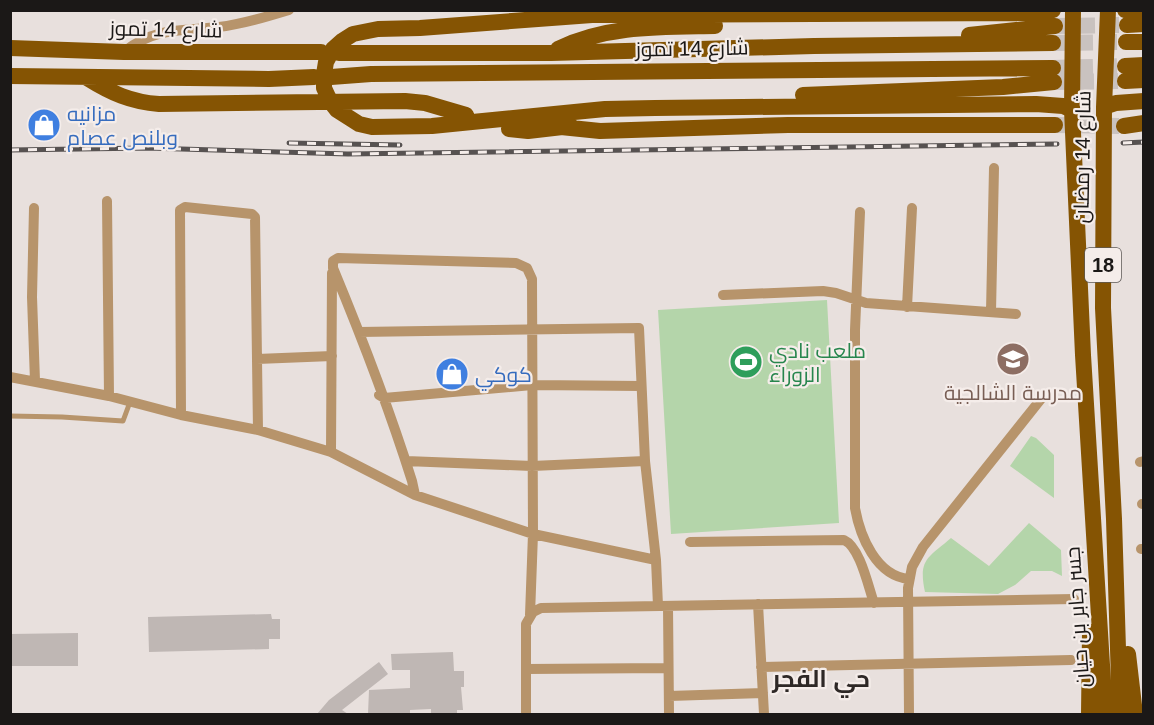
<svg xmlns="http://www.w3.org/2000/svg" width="1154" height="725" viewBox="0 0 1154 725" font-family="Helvetica,Cairo,sans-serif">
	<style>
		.green { fill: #b4d5aa }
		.building { fill: #bfb7b4 }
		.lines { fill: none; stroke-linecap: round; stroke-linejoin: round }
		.primary-tunnel { stroke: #c9c2bf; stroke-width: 16; stroke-dasharray: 16 8; stroke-linecap: butt }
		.service { stroke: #b7946b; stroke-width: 5 }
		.minor { stroke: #b7946b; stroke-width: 10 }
		.primary { stroke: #855403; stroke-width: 16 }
		.rail-casing { stroke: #575251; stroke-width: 5 }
		.rail { stroke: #f5edea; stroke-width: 3; stroke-dasharray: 9; stroke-linecap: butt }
		.labels { text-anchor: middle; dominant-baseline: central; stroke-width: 4.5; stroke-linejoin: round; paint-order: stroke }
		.shield { fill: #f5edea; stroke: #5c5856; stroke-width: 1.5 }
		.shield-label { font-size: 20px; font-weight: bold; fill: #1b1817 }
		.street-label { font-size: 21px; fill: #1b1817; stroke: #f5edea }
		.shop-label { font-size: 21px; fill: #366cbe; stroke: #f5edea; text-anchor: start }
		.leisure-label { font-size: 21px; fill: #27864d; stroke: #f5edea; text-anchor: start }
		.education-label { font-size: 21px; fill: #785e54; stroke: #f5edea }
		.quarter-label { font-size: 24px; font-weight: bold; fill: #2e2826; stroke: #f5edea }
	</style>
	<rect width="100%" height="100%" fill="#e8e0dd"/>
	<path class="green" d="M827 300 839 523 671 534 658 310Z
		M1031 436 1036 438 1054 455V498L1010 466Z
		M1029 523 1061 550 1062 576 1052 571H1031L1015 585 998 594 925 592C918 559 928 558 951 538L989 566Z"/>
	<path class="building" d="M271 614 272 619H280V639H269V649L149 652 148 617Z
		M78 633V666H10V634Z
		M453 652 454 671H464V687H461L463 710H457V714H431V709L410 710V714H368L369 690 410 688V670H392L391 654Z
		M379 662 388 674 342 710 348 714H317L329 700Z"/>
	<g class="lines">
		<path class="primary-tunnel" d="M1055 26 1127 25
			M1053 43 1126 42
			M1053 68 1125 66
			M1054 82 1125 81
			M1055 125 1124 126"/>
		<path class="service" d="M10 416 62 417 123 421 130 402"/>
		<path class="minor" d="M125 51C156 27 183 31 219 27 243 24 266 17 289 10
			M107 201 109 396
			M34 208 32 297 35 381
			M860 212 855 330V508C860 536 876 576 909 579
			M723 295 823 291 836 293 866 303 1016 314
			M907 307 912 208
			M991 312 994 168
			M359 332 639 328 645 461 656 560 658 606
			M257 359 332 356
			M10 377 109 396 181 415 258 430 331 452 415 495 533 534 656 560
			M379 395 384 398 532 385 641 386
			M181 415 180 210 185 207 252 214 255 217 258 430
			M331 452 332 273
			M406 461 532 466 645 461
			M1140 462 1144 461
			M415 495 412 481C389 408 362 338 333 268V261L338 258 516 263 527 268 532 279 533 534 530 615
			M1142 504H1144
			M690 542 844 540C860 547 868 586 874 603
			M1141 549H1144
			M758 604 764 714
			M668 606 669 714
			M761 667 1071 660
			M526 669 668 668
			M669 696 763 693
			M526 714V624L533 612 541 608 1074 599
			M909 714 908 588 912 567 923 547 1045 394"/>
		<path class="primary" d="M1053 10 1034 13 592 15 420 28 378 29 353 34 342 41 333 49 326 62 324 74V88L330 101 337 110 359 124 372 127 432 126 605 109 655 108 1036 104 1063 106 1072 110
			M1073 10 1072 110 1083 355 1105 714
			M1108 10 1104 107 1103 308 1114 519 1120 714
			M1125 10 1144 13
			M1127 25 1144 24
			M969 35 1055 26
			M1126 42H1144
			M10 48 124 52H321
			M558 49C607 25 661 27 715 26
			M339 53H551L814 46 1053 43
			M1125 66 1144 65
			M10 76 269 79 314 77
			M331 77 371 74 1053 68
			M87 78C111 93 131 102 159 104L405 101 425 103 466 115
			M1125 81 1144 80
			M803 95 1003 87 1054 82
			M1104 107 1116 103 1144 101
			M1124 126 1144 123
			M561 127 600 131 788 125H1055
			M509 129 528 131 571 126
			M1128 654 1135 714
			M1089 714 1090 632"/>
		<defs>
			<path id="rail" d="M289 143 400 145
				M1123 143 1144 142
				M10 150 148 148 348 154 1057 144"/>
		</defs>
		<use href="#rail" class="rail-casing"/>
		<use href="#rail" class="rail"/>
	</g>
	<defs>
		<symbol id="shop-disc" viewBox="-11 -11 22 22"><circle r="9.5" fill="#3f7fe0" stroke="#f5edea"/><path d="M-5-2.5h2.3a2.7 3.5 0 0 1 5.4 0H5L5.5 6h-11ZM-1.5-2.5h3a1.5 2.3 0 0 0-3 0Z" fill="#fff"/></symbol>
		<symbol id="school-disc" viewBox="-11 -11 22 22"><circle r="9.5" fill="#8d6e63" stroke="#f5edea"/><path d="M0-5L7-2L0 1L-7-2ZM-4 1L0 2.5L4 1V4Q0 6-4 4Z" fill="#fff"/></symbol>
		<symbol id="stadium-disc" viewBox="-11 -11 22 22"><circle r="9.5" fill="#2e9e5b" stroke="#f5edea"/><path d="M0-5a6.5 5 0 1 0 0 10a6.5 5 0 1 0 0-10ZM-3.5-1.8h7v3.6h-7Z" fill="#fff"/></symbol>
	</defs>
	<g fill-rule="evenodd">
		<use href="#shop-disc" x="25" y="106" width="38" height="38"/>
		<use href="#school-disc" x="994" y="340" width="38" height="38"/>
		<use href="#stadium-disc" x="727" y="343" width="38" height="38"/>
		<use href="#shop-disc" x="433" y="355" width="38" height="38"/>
	</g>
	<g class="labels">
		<rect class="shield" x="1085" y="248" width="36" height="34" rx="4.5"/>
		<g class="shield-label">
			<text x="1103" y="265">18</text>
		</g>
		<g class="street-label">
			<text transform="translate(166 29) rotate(1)">شارع 14 تموز</text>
			<text transform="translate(692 48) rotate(-1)">شارع 14 تموز</text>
			<text transform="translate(1082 157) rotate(-89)">شارع 14 رمضان</text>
			<text transform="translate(1077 617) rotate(-94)">جسر جابر بن حيان</text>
		</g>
		<g class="shop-label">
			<text x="67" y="113">مزانيه<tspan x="67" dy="24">وبلنص عصام</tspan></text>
			<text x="475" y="374">كوكي</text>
		</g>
		<g class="leisure-label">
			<text x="769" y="350">ملعب نادي<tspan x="769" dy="24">الزوراء</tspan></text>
		</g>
		<g class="education-label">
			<text x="1013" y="392">مدرسة الشالجية</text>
		</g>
		<g class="quarter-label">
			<text x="821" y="678">حي الفجر</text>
		</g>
	</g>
	<rect width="1154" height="725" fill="none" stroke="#1b1817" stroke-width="24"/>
</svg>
